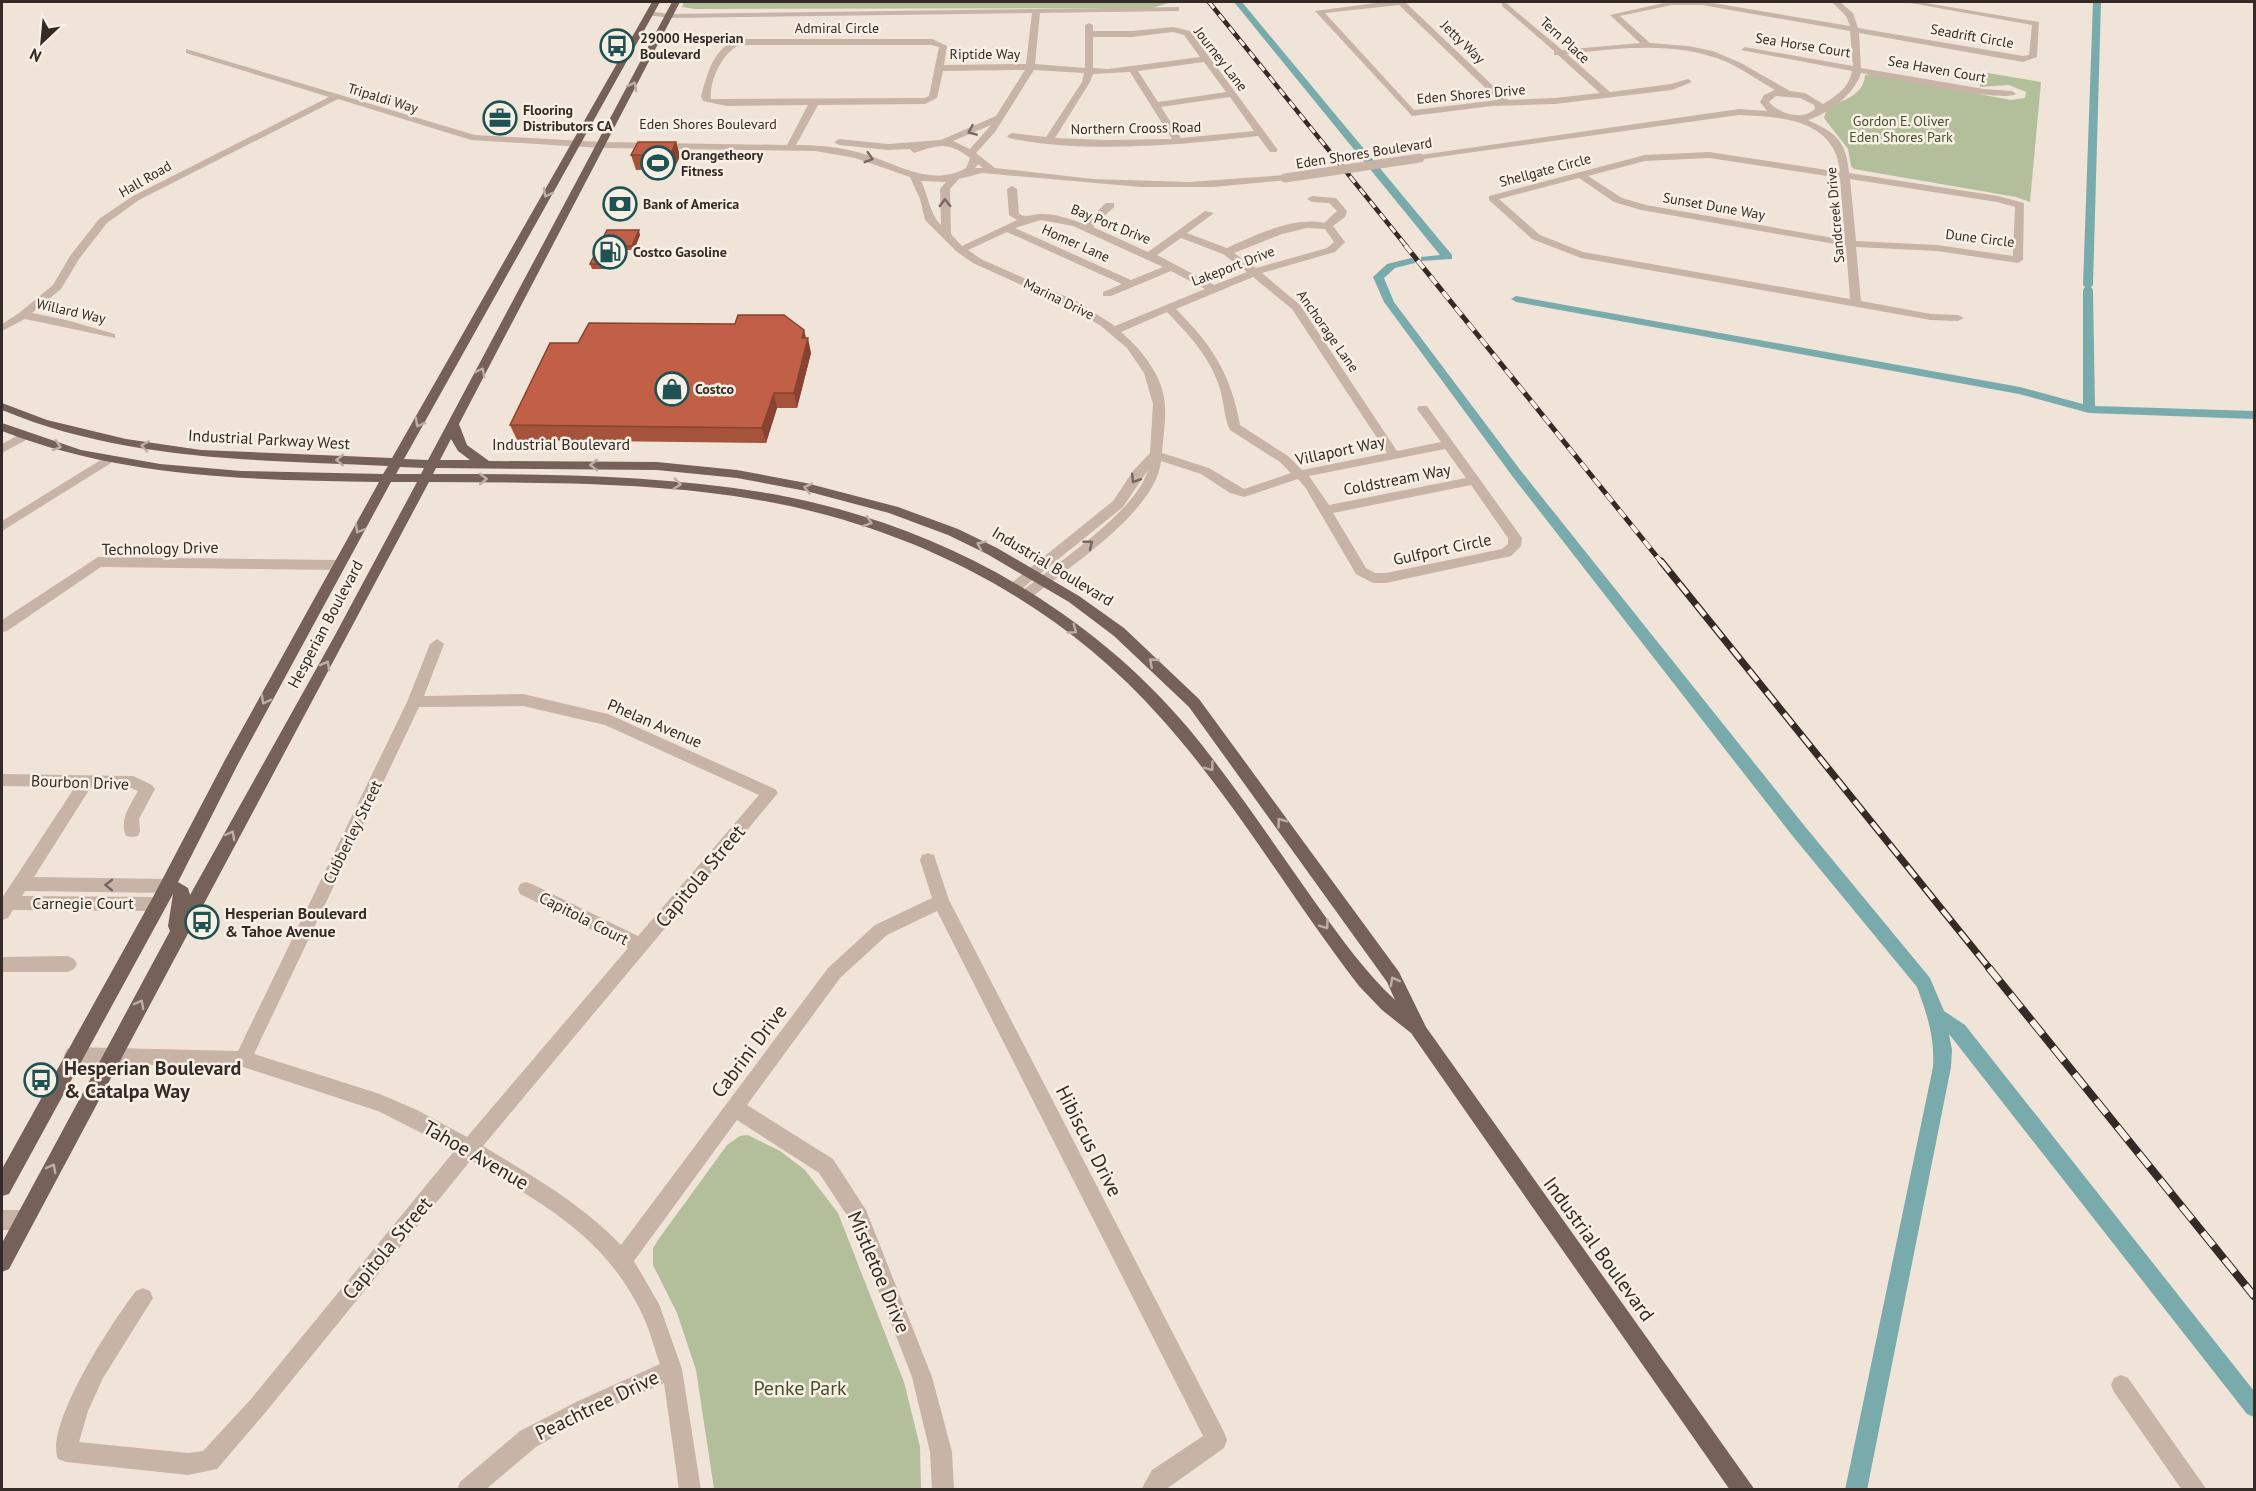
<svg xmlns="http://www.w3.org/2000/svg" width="2256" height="1491" viewBox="0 0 2256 1491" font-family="'PT Sans',sans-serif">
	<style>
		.green { fill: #b3be9a }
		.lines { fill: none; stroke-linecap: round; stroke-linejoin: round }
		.canal { fill: #79abac; fill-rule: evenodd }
		.minor { fill: #c7b4a6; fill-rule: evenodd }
		.major { fill: #756158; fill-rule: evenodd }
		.rail-far3-casing { stroke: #342a26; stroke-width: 4.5 }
		.rail-far2-casing { stroke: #342a26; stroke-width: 5 }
		.rail-far1-casing { stroke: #342a26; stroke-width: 7 }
		.rail-casing { stroke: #342a26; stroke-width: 8 }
		.rail-far3 { stroke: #f8efe5; stroke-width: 3; stroke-dasharray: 8; stroke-linecap: butt }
		.rail-far2 { stroke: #f8efe5; stroke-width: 4; stroke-dasharray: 10; stroke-linecap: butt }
		.rail-far1 { stroke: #f8efe5; stroke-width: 4.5; stroke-dasharray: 14; stroke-linecap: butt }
		.rail { stroke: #f8efe5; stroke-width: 6; stroke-dasharray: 17; stroke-linecap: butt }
		.minor-bridge { stroke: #c7b4a6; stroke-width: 9 }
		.wall { fill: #a6533c }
		.shaded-wall { fill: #874331 }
		.building { fill: #c16046; stroke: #874331; stroke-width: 1.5 }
		.oneway { stroke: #bdafa6 }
		.oneway2 { stroke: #766860 }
		.labels { text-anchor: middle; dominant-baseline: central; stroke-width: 5; stroke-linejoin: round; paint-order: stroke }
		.far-street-label { font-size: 14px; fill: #342a26; stroke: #f8efe5 }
		.far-poi-label { font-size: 14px; font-weight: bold; fill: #342a26; stroke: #f8efe5; text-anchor: start }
		.far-park-label { font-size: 14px; fill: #44512b; stroke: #f8efe5 }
		.street-label { font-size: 16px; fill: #342a26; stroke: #f8efe5 }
		.poi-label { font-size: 16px; font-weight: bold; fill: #342a26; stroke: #f8efe5; text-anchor: start }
		.near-street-label { font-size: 20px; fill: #342a26; stroke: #f8efe5 }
		.near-poi-label { font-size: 20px; font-weight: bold; fill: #342a26; stroke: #f8efe5; text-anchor: start }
		.near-park-label { font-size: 20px; fill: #44512b; stroke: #f8efe5 }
	</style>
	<rect width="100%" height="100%" fill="#f0e4d9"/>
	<path class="green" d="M684 2H1172L1152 8 695 9 682 7Z
		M1982 72 2041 82 2030 202 2016 197 1854 169 1851 166 1848 149 1824 118 1827 109C1843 99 1863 97 1865 75L1871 74 2011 100 2025 98 2026 92 2009 85 1980 87Z
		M748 1135 780 1151 805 1170 838 1213 904 1382 920 1447 921 1489H714L696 1370 677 1313 653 1265V1248L658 1240 727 1145 740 1136Z"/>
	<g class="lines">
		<path class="canal" d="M1234 2H1242L1452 255V259L1421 261V257L1440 255Z
			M2093 2H2101L2093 285 2091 287 2093 290 2095 406 2254 411V419L2089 413 2019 394 1516 302 1511 299 1516 296 2020 387 2083 404V290L2085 287 2083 285Z
			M1411 258 1416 261 1415 263 1395 268 1384 278 1394 302 1521 471 1803 824 1930 978 1944 1011 1965 1025 2254 1391V1417L2247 1414 1949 1034 1952 1050 1951 1067 1867 1490H1845L1933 1067C1935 1038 1927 1014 1917 987L1791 834 1513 477 1384 302 1373 277 1387 264Z"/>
		<path class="minor" d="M1383 2H1405L1508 100 1555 98 1600 93 1558 55H1554V51L1502 6V2H1505L1562 50 1640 43 1610 15 1668 2H1707L1850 26 1846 16 1832 2H1840L1853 13 1858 28 2023 56 2029 55 2032 25 1905 2H1920L2039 22 2037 57 2023 62 1859 33 1861 68 1984 89 2012 91 2016 94C2003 103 1884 77 1861 73 1855 94 1828 114 1808 120 1836 133 1846 140 1849 173L1998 196 2024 203 2023 260 2018 263 1937 251 1856 247 1861 301 1931 314 1958 315 1964 318 1958 321 1931 320 1581 258 1532 239 1489 200V196L1645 155 1709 152 1840 172C1835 119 1782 117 1739 115L1417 160 1415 158 1420 155 1739 109 1767 111 1760 102 1764 95 1775 90C1759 81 1744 70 1727 62 1676 41 1621 48 1567 54L1610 92 1671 84 1688 79 1692 82 1672 90 1555 104 1492 106 1412 116 1315 11ZM1399 5 1498 100 1414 110 1325 13ZM1672 5H1702L1850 31 1853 66 1745 47 1741 50 1852 71C1849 88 1836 96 1823 104L1805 93 1790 91 1741 63 1713 51 1688 46 1650 43 1620 16ZM1776 96 1800 98 1814 105 1815 109C1801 121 1780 114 1769 102ZM1709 158 1840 178 1845 240 1646 205 1622 198 1588 176 1645 161ZM1579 178 1614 202 1641 210 1846 246 1850 299 1583 252 1540 235 1499 199ZM1850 179 1997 202 2015 207 2013 256 1937 245 1856 241Z
			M1179 7V11H1176L1040 13 1035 64 1085 68V25L1089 23 1093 25V31H1132L1173 27 1190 31 1278 150 1276 152H1270L1258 136C1181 145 1086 154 1009 138L1007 136 1012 133 1046 137 1082 82 1084 73 1034 70 995 132 976 153 995 168 1093 179 1189 182 1285 175 1288 176V180L1213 187H1141L982 173 959 179 950 189 951 234 962 246 1017 220 1009 215 1007 189 1012 186 1017 189 1019 214C1028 218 1032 214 1042 214 1056 214 1071 219 1084 224L1106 203H1114V207L1093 227 1148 252 1205 211 1214 213 1187 233 1227 248C1254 236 1293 216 1324 223L1337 211 1329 203 1312 202 1307 199 1312 196 1336 198 1347 211 1345 217 1333 226 1345 242 1335 252 1262 273 1300 305 1397 451 1441 442 1417 409 1419 406H1427L1522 538 1521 546 1511 556 1386 583H1373L1356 574 1305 487 1298 479 1244 497 1230 493 1201 474 1161 461C1156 512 1068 567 1031 598H1021L1019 595 1021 592C1055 564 1136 512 1148 470L1123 507 1019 591H1009L1007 588 1009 585 1113 501 1133 471 1150 453 1153 404 1144 373 1127 348 1101 326 1070 307 973 263 957 252 925 220 920 199 910 177 855 158 816 151 601 148 471 140 338 99 139 200 107 223 79 259 61 289 32 313 66 320 115 334V338L25 319 2 331V324L19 313 53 285 70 256 99 219 133 196 329 97 186 53V49L475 135 601 142 787 145 808 105 727 106 703 101 701 96C708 73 713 47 739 39H932L947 46 944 65 1026 64 1032 13 670 18 647 15V11L670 14ZM1173 32 1184 35 1200 57 1108 69 1093 68V37H1132ZM740 45H931L939 47 929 96 924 98 711 99C709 81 723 51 740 45ZM1204 62 1226 92 1158 102 1138 71ZM1025 70 996 116 941 140 888 144 839 139 834 142 839 145 888 150 910 149 914 153C939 145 947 141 970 158L966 168C931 188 896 163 861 153 840 147 818 145 796 145L818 105 925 104 937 98 943 71ZM1130 72 1172 139 1106 140 1055 138 1090 82 1093 74ZM1230 97 1254 131 1181 138 1161 107ZM991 125 970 149 953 141ZM978 164 983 168H975ZM921 181 946 182 940 189 941 225C930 215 928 194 921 181ZM1041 220 1073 226 1163 267 1131 280 1015 228ZM1307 228 1325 229 1334 242 1327 248 1256 268 1234 253 1282 234ZM1007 232 1122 284 1103 292V296H1111L1171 271 1205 289 1115 326 1078 302 981 259 968 250ZM1181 238 1223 254 1247 272 1214 285 1157 255ZM1253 277 1292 309 1387 453 1302 470 1288 456 1240 425C1231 374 1212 345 1176 309ZM1167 312C1189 335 1211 358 1220 389 1224 402 1224 418 1230 430L1280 462 1291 473 1244 489 1209 468 1162 453C1163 438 1166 422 1165 406 1164 377 1142 350 1121 332ZM1445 449 1466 478 1329 505 1309 476ZM1471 485 1508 538V544L1502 549 1386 573H1375L1366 568 1333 513Z
			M24 432 30 436 28 439 2 453V444Z
			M107 456 111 457V463L2 531V521Z
			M98 557 338 560 345 565 338 570 101 567 7 631 2 632V620Z
			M437 639 444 644 424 696 523 694 608 714 775 789 778 793 483 1146C532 1176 581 1203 621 1245L828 968 875 925 932 898 920 860 922 855 928 853 934 855 949 900 1224 1432 1227 1440 1224 1448 1165 1490H1141L1152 1470 1203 1436 937 911 887 935 840 978 747 1105 833 1159 866 1210 932 1377 952 1452 954 1490H932L930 1452 912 1377 852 1223 819 1173 737 1120 634 1261 659 1304 682 1369 701 1490H679L664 1383 590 1416 536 1447 485 1490H457L460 1482 520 1431 576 1402 660 1364C654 1348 650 1331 643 1316 605 1235 543 1205 471 1160L265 1413 217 1469 188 1475 66 1462 58 1459C44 1425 114 1319 136 1291L143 1288 150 1291 153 1298 103 1378 88 1411 79 1442 188 1453 203 1451 251 1399 455 1150 378 1111 243 1067 73 1063 67 1061 64 1055 67 1049 73 1047 238 1051 407 702 430 644ZM523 706 605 725 759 795 638 936 532 884 526 882 520 884 518 889 520 894 628 948 467 1137 417 1110 380 1094 254 1054 419 707Z
			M2 774 133 776 152 785 155 789 139 819 140 831 138 836 132 837 126 836C119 819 130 806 138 791L131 788 91 787 34 877 167 879 173 881 175 886 173 891 167 893 25 891 22 896 158 897 164 899 166 904 164 909 158 911 13 910 8 918 2 920V898L75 787 2 786Z
			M68 956 74 959 77 964 74 969 68 972H2V957Z
			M2 1210H24L31 1213 34 1220 31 1227 24 1230H2Z
			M2121 1375 2128 1378 2207 1490H2182L2114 1392 2111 1385 2114 1378Z"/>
		<path class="major" d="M652 2H660L404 459 428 460 672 2H680L459 424 467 445 489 461 657 462 737 470 806 483 898 507 958 529 997 548 1079 596 1124 628 1199 699 1399 972 1426 1027 1755 1490H1730L1411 1033 1382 1010 1359 986C1291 898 1235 800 1160 717 1060 604 922 532 775 503 661 481 544 483 429 482L9 1269 2 1272V1243L170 931 168 926 173 894 9 1194 2 1196V1169L152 899 226 758 379 482C250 480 123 478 2 431V423L81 450 160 464 241 471 383 474 388 466C257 460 124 461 2 410V403L47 420 126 439 201 450 392 458ZM451 439 458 451 470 460H440ZM400 467 424 468 421 474H396ZM436 468 657 470 737 478 806 491 889 513 948 535 987 554 1069 602 1114 636 1189 707 1387 982 1395 1000C1365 972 1341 938 1317 905 1275 846 1235 785 1189 729 1084 604 933 523 773 494 661 475 547 474 433 474ZM391 482H417L334 637 190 895 188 888 178 882 238 764Z"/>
		<defs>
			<path id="rail-far3" d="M1209 2 1407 247"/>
			<path id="rail-far2" d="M1405 245 1662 563"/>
			<path id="rail-far1" d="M1661 561 1990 969"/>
			<path id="rail" d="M1989 968 2254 1296"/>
		</defs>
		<use href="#rail-far3" class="rail-far3-casing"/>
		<use href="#rail-far2" class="rail-far2-casing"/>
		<use href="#rail-far1" class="rail-far1-casing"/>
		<use href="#rail" class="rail-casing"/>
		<use href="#rail-far3" class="rail-far3"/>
		<use href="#rail-far2" class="rail-far2"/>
		<use href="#rail-far1" class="rail-far1"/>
		<use href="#rail" class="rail"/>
		<path class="minor-bridge" d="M1285 178 1420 158"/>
	</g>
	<path class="wall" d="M676 142 680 156 674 169 636 170 631 155Z
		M607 230 640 235 634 250H620L611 269H592L590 264Z
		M735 324 804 330 806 338 811 353 797 408H777L766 443 517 440 510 425 578 343Z"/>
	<path class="shaded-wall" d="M676 142 680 156 674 169 670 155Z
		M639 230 640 235 634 250 632 246Z
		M618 246 620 250 611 269 610 264Z
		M804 330 807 343 808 338 811 353 797 408 794 393Z
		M774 393 777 408 766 443 762 428Z"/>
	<path class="building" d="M638 142H676L670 155H631Z
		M607 230H639L632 246H618L610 264H590Z
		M738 315H784L804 330 802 338H808L794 393H774L762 428 510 425 550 343H578L589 323 735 324Z"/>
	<defs><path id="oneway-chevron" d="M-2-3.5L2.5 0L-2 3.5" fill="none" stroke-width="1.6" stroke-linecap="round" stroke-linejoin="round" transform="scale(1.5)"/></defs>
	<g class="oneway">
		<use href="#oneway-chevron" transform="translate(633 86) rotate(-62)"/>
		<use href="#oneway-chevron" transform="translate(547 193) rotate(119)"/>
		<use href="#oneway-chevron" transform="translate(481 372) rotate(-62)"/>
		<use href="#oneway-chevron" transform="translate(419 423) rotate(119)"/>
		<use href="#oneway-chevron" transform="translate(57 446) rotate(16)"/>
		<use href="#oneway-chevron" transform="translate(145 446) rotate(-172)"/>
		<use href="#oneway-chevron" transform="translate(340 460) rotate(-179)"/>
		<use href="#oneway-chevron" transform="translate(594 465) rotate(-180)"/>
		<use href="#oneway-chevron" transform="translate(483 479)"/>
		<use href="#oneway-chevron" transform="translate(677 484) rotate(6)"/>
		<use href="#oneway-chevron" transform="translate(808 488) rotate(-167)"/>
		<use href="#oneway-chevron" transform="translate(868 522) rotate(19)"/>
		<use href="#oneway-chevron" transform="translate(359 529) rotate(120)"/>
		<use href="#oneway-chevron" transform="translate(981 545) rotate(-155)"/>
		<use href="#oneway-chevron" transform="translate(1073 630) rotate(36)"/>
		<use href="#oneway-chevron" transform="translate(1153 662) rotate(-139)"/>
		<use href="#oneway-chevron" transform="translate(326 665) rotate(-61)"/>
		<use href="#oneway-chevron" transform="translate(265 700) rotate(119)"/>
		<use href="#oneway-chevron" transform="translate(1210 767) rotate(54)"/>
		<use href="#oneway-chevron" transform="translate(1281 822) rotate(-126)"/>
		<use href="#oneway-chevron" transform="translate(231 835) rotate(-61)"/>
		<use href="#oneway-chevron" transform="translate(1325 925) rotate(54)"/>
		<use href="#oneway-chevron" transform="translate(1394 981) rotate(-119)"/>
		<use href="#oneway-chevron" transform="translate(140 1004) rotate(-62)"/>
		<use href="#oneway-chevron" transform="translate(52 1168) rotate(-62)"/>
	</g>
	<g class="oneway2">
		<use href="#oneway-chevron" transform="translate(972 131) rotate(156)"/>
		<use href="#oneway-chevron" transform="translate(869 158) rotate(17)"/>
		<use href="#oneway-chevron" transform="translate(945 203) rotate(-91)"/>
		<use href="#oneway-chevron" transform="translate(1135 479) rotate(121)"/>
		<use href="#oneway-chevron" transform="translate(1089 544) rotate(-39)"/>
		<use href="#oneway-chevron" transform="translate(109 885) rotate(-179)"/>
	</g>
	<defs>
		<symbol id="bus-ring" viewBox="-11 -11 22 22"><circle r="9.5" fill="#f8efe5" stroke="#1e5253" stroke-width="1.5"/><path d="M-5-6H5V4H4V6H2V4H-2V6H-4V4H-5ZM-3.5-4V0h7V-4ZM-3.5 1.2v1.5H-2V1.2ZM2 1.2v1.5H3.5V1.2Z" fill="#1e5253"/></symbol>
		<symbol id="office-ring" viewBox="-11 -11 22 22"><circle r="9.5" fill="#f8efe5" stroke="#1e5253" stroke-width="1.5"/><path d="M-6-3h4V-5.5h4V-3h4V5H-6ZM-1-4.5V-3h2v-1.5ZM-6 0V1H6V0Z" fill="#1e5253"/></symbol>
		<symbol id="stadium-ring" viewBox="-11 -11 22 22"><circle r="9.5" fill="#f8efe5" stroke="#1e5253" stroke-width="1.5"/><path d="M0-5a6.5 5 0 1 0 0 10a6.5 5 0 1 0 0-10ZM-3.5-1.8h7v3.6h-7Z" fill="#1e5253"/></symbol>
		<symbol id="bank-ring" viewBox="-11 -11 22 22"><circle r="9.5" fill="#f8efe5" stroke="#1e5253" stroke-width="1.5"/><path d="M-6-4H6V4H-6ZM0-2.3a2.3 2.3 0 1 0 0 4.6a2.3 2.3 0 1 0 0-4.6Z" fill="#1e5253"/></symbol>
		<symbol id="fuel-ring" viewBox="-11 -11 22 22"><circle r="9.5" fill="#f8efe5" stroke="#1e5253" stroke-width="1.5"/><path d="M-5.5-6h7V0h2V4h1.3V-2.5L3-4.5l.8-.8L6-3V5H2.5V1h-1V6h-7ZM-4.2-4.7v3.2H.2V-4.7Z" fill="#1e5253"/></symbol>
		<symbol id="shop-ring" viewBox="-11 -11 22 22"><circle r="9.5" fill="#f8efe5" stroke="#1e5253" stroke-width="1.5"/><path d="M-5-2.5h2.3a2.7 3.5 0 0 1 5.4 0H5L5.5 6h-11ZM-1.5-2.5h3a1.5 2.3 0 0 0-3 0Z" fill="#1e5253"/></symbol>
	</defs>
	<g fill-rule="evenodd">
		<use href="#bus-ring" x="598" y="27" width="38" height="38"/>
		<use href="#office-ring" x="481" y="99" width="38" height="38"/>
		<use href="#stadium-ring" x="639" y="144" width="38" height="38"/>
		<use href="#bank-ring" x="601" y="185" width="38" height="38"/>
		<use href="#fuel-ring" x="591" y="233" width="38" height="38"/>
		<use href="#shop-ring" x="653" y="370" width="38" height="38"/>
		<use href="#bus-ring" x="183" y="903" width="38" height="38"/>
		<use href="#bus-ring" x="22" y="1061" width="38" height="38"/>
	</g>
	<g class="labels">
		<g class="far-street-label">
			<text x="837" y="28">Admiral Circle</text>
			<text transform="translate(1972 36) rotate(10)">Seadrift Circle</text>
			<text transform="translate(1565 40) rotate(42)">Tern Place</text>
			<text transform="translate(1463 42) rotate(44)">Jetty Way</text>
			<text transform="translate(1803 45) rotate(9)">Sea Horse Court</text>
			<text x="985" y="54">Riptide Way</text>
			<text transform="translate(1221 59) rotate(52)">Journey Lane</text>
			<text transform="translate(1937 69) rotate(10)">Sea Haven Court</text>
			<text transform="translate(1471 94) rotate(-5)">Eden Shores Drive</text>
			<text transform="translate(383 98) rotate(17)">Tripaldi Way</text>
			<text x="708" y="124">Eden Shores Boulevard</text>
			<text transform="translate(1136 128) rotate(-1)">Northern Crooss Road</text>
			<text transform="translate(1364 153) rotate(-9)">Eden Shores Boulevard</text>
			<text transform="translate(1545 170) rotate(-15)">Shellgate Circle</text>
			<text transform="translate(145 179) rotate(-30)">Hall Road</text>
			<text transform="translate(1714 206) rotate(10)">Sunset Dune Way</text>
			<text transform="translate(1835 215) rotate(-95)">Sandcreek Drive</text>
			<text transform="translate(1111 224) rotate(22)">Bay Port Drive</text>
			<text transform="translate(1980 238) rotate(7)">Dune Circle</text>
			<text transform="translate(1076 243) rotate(24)">Homer Lane</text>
			<text transform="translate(1233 266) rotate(-21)">Lakeport Drive</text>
			<text transform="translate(1059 299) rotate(26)">Marina Drive</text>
			<text transform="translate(71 311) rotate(13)">Willard Way</text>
			<text transform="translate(1328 331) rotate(55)">Anchorage Lane</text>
		</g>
		<g class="far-poi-label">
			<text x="640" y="38">29000 Hesperian<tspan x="640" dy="16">Boulevard</tspan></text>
			<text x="523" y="110">Flooring<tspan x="523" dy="16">Distributors CA</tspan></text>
			<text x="681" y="155">Orangetheory<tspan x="681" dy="16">Fitness</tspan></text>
			<text x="643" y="204">Bank of America</text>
			<text x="633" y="252">Costco Gasoline</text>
			<text x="695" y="389">Costco</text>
		</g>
		<g class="far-park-label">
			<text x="1901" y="121">Gordon E. Oliver<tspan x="1901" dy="16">Eden Shores Park</tspan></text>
		</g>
		<g class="street-label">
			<text transform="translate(269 439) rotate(3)">Industrial Parkway West</text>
			<text x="561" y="444">Industrial Boulevard</text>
			<text transform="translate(1340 450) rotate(-12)">Villaport Way</text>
			<text transform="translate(1397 479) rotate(-11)">Coldstream Way</text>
			<text transform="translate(160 548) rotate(-1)">Technology Drive</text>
			<text transform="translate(1442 549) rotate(-12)">Gulfport Circle</text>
			<text transform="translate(1053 566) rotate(31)">Industrial Boulevard</text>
			<text transform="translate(325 624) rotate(-62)">Hesperian Boulevard</text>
			<text transform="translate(655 723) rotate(23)">Phelan Avenue</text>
			<text transform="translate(80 782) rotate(2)">Bourbon Drive</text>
			<text transform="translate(352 832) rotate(-64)">Cubberley Street</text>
			<text x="83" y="903">Carnegie Court</text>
			<text transform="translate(584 918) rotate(27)">Capitola Court</text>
		</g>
		<g class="poi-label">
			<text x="225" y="913">Hesperian Boulevard<tspan x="225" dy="18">&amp; Tahoe Avenue</tspan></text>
		</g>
		<g class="near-street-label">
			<text transform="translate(700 876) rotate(-50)">Capitola Street</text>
			<text transform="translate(749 1051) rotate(-53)">Cabrini Drive</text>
			<text transform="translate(1089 1141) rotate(63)">Hibiscus Drive</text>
			<text transform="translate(476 1155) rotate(30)">Tahoe Avenue</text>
			<text transform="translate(387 1248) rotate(-50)">Capitola Street</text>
			<text transform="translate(1599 1249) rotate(54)">Industrial Boulevard</text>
			<text transform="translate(879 1272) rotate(67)">Mistletoe Drive</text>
			<text transform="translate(597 1405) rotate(-26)">Peachtree Drive</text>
		</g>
		<g class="near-poi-label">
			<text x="64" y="1068">Hesperian Boulevard<tspan x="64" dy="23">&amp; Catalpa Way</tspan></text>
		</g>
		<g class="near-park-label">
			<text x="800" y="1388">Penke Park</text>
		</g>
	</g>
	<rect width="2256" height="1491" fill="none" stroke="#342a26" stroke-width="6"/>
	<g transform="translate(42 42) rotate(206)" stroke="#f8efe5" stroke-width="4.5" paint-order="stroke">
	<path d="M0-4.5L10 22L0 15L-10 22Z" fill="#342a26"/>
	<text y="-9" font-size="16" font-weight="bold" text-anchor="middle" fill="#342a26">N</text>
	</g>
</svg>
